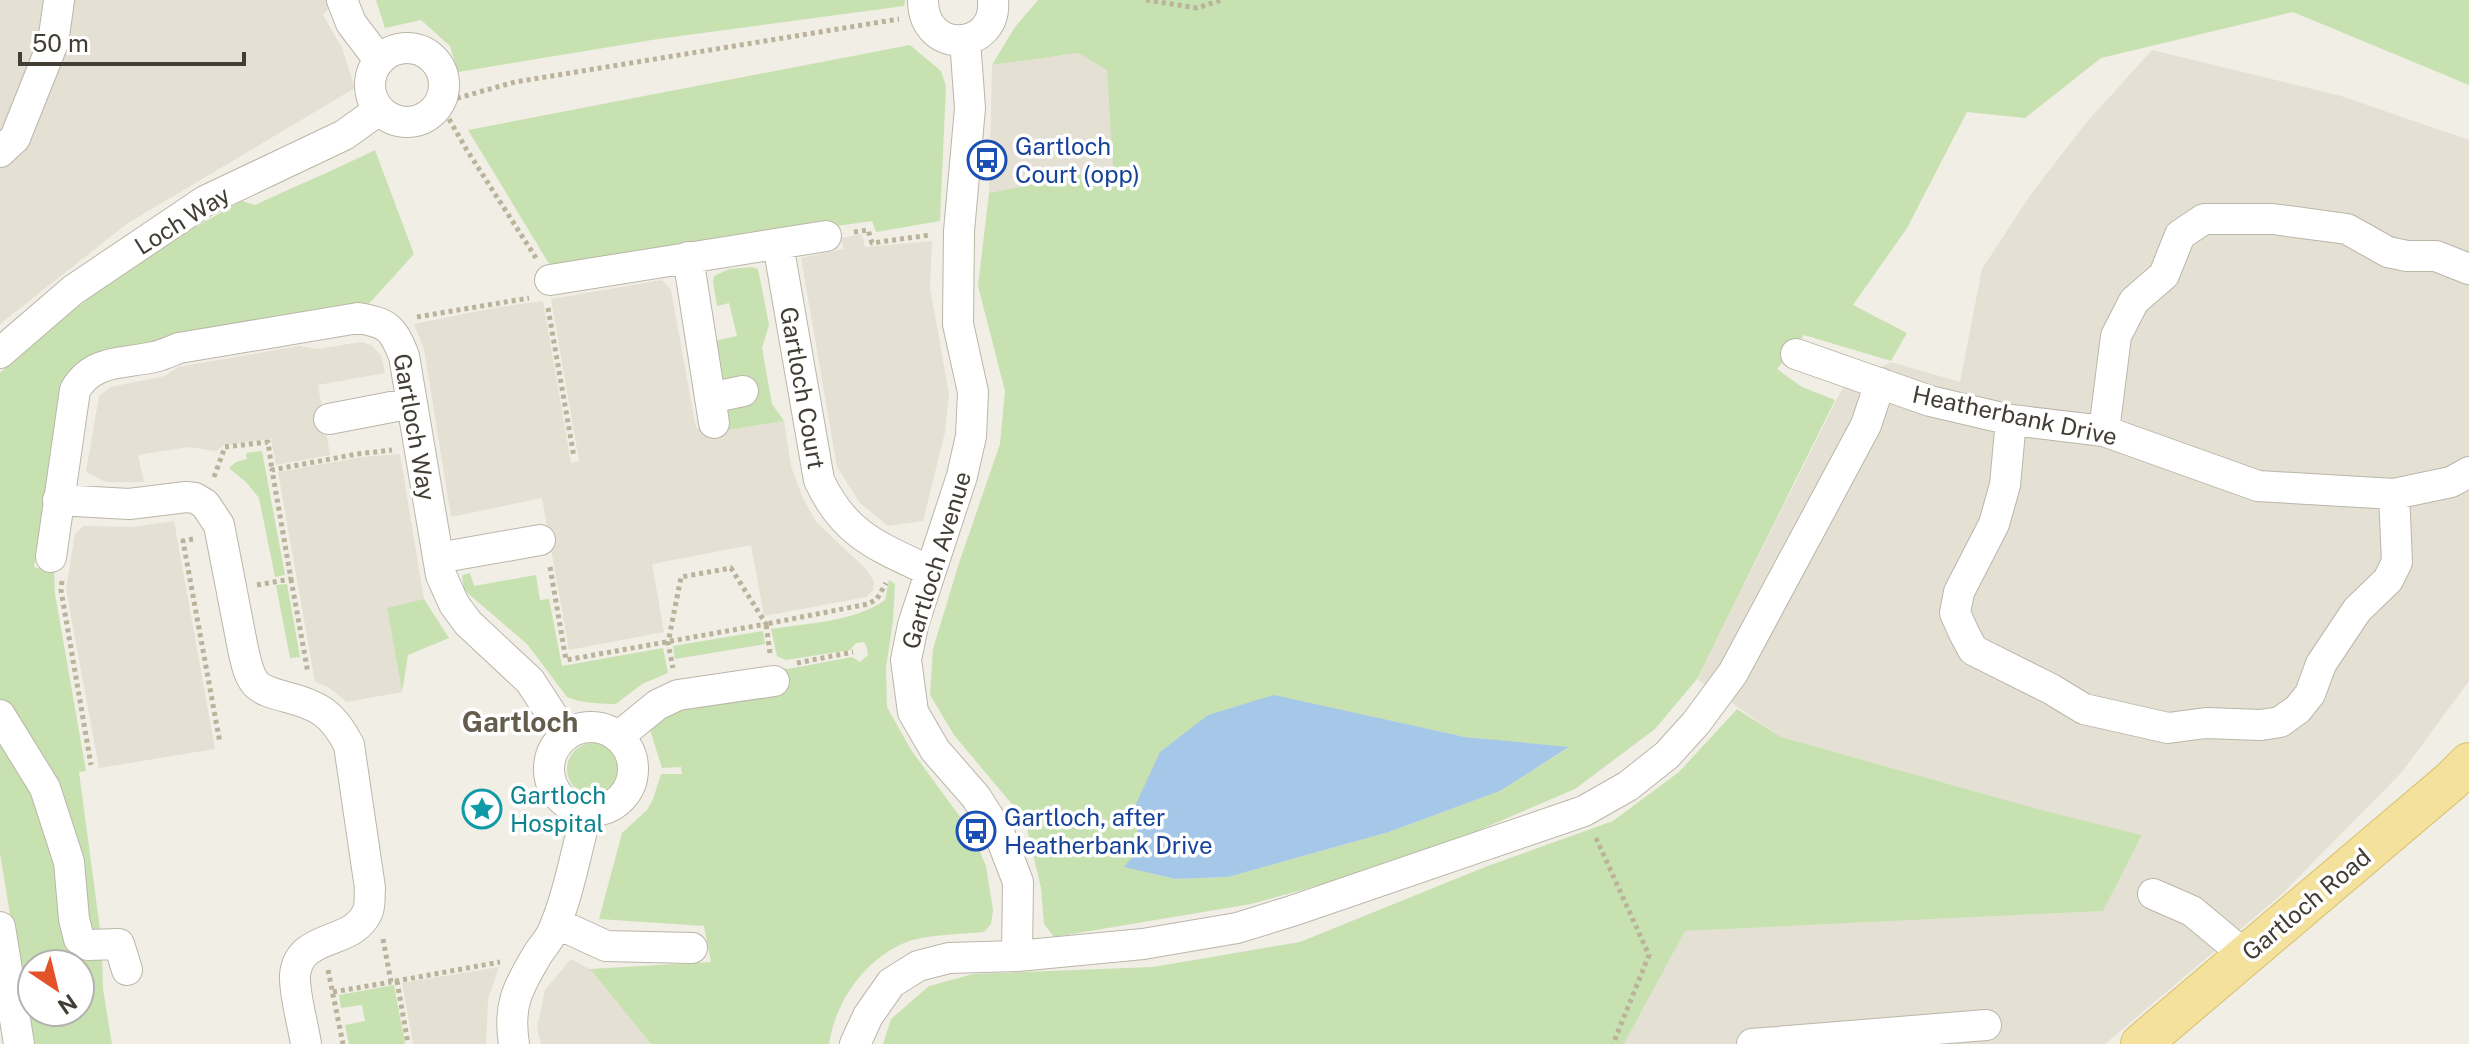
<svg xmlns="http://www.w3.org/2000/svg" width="2469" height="1044" viewBox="0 0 2469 1044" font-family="'Public Sans',sans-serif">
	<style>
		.residential { fill: #e4e0d4 }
		.green { fill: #c8e1b1; fill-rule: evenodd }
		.water { fill: #a6c8e8 }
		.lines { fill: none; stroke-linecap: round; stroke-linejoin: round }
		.minor-casing { stroke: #bbb6a9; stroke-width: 32 }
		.major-casing { stroke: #d7bf6d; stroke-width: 42 }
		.path { stroke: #bbb29b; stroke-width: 5; stroke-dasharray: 4 4; stroke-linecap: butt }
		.minor { stroke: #fff; stroke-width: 30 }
		.major { stroke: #f4e19b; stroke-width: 40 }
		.labels { text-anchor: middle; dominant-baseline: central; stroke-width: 7; stroke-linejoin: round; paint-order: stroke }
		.transit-label { font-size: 24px; fill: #164399; stroke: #fff; text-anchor: start }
		.street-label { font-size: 24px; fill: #423e35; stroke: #fff }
		.culture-label { font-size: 24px; fill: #0d838f; stroke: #fff; text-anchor: start }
		.quarter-label { font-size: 28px; font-weight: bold; fill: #645d4e; stroke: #fff }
	</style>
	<rect width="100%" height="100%" fill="#f1eee5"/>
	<path class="residential" d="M0 0H335L323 15 342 48 355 88 128 223 0 324Z
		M2152 50 2341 96 2469 140V681L2402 772 2282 894 2105 1044H1624L1685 931 2103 911 2142 835 2038 809 1781 737 1697 679 1842 389 1891 362 1960 382 1982 269 2031 194 2086 123Z
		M1078 53 1108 70 1113 168 989 193 992 65Z
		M862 234 865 247 932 241 930 288 949 394 945 432 923 521 888 526 860 503 837 467 801 258 843 249 841 238Z
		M662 280 671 290 696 428H701L703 434 784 421 791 466 802 496 816 522 865 568 874 581 873 590 866 597 764 616 751 545 652 564 664 632 569 650 542 498 451 517 424 349 414 324 499 307 543 301 571 463 579 461 551 299Z
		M361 342 371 345 381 355 385 373 318 385 330 455 276 465 271 439 224 445 216 451 189 447 138 455 144 482H106L86 472 99 396 110 387 165 376 178 367 299 346 318 349Z
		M400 454 424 599 387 609 402 692 347 702 328 687 315 682 278 472 362 457Z
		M174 521 215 749 99 768 66 589 75 534 84 526 132 527Z
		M571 959 590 969 651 1044H541L537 1028 545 990Z
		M499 967 488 999 486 1044H413L402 983Z"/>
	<path class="green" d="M376 0H905L904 6 658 39 458 72 450 46 421 20 385 28Z
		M1038 0H2469V85L2293 12 2101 58 2025 118 1967 112 1907 228 1853 305 1907 333 1891 361 1804 335 1777 369 1802 387 1835 400 1697 679 1655 729 1575 789 1463 837 1359 874 1251 904 1054 937 1044 924 1041 888 1025 820 954 735 930 695 933 649 959 563 1000 444 1005 391 978 286 989 193 1113 168 1107 70 1078 53 992 65 1015 27ZM1388 721 1465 737 1568 748 1500 791 1389 832 1228 877 1175 879 1125 867 1139 848 1135 806Z
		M910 45 941 71 946 86 940 221 876 232 872 221 551 267 468 130Z
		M375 150 414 254 366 307 93 355 74 366 63 385 34 567 54 572 55 594 86 771 79 772 101 937H91L0 702V373L31 342 152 251 242 201 255 205C295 186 335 170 375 150Z
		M752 267 758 269 769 325 762 348 772 404 784 421 702 434 701 428 731 406 727 382 721 378 714 341 737 336 729 303 717 306 713 283 714 276 729 269Z
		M262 451 285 575 275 577 259 498 247 483 229 468 236 462 247 459 246 453Z
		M470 573 474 586 536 575 540 600 549 599 562 666 663 648 668 673 642 684 616 704C601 704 580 703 567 697L527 644 464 590 462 575Z
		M889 580 895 584 893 621 886 668 887 707 911 750 972 833 986 866 993 910 991 924 984 932C962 934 922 935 904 943 864 960 835 1003 829 1044H651L590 969 711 962 704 926 599 919 622 833 647 810 653 799 661 774H682L681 767 662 768 650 730 658 715 779 667 788 669 852 657 860 662 868 655 867 648 864 642 856 643 850 650 786 660 777 656 771 629C809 623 854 622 885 600Z
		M287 584 300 657 290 658 276 585Z
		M424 599 449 638 408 655 402 692 387 608Z
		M763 631 765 644 675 659 673 646Z
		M1737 709 1781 737 2038 809 2142 835 2103 911 1685 931 1624 1044H883L891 1019 929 986 973 974 1153 967 1300 942 1485 867 1613 821 1679 772Z
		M0 722 34 777 65 876 102 952 103 989 112 1044H31L0 853ZM32 964H80V1012H32Z
		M567 769a26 26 0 1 1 52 0a26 26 0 1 1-52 0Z
		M394 985 405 1044H349L345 1025 365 1021 362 1005 341 1008 339 995Z"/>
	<path class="water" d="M1274 695 1465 737 1569 747 1500 791 1389 832 1228 877 1175 879 1124 867 1139 848 1135 806 1160 752 1208 715Z"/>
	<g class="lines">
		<defs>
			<path id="minor" d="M342 0 351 23 379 60
				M923 0C923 56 998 51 993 0
				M965 40 970 108 959 231 958 324 973 392 971 436 962 476 913 625 906 660 913 712 935 750 976 797 1000 835 1018 882 1017 956
				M370 85a37 37 0 1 1 74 0a37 37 0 1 1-74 0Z
				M0 152 15 138 53 43 59 0
				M778 244 819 480C844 535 879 547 930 571
				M688 257 714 423
				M550 280 826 236
				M0 353 73 290 205 201 344 135 379 110
				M1796 354 1930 401 2011 420 2104 431 2258 486 2394 494 2451 482 2469 472
				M710 398 743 391
				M329 419 412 403
				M2011 420 2005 485 1994 524 1959 592 1955 613 1964 633 1973 650 2051 689 2084 709 2168 728 2206 723 2261 725 2280 722 2298 709 2310 694 2321 664 2357 610 2388 580 2397 562 2394 494
				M2104 431 2116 336 2134 301 2164 275 2180 235 2204 219H2273L2347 229 2388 252 2407 256H2436L2469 269
				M58 500 129 504 186 497 195 498 205 504 219 525 243 649C246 661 248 676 257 685 265 692 276 694 286 697 319 705 333 714 349 745L370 888C369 896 371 906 367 913 352 946 299 933 295 975 294 994 303 1024 306 1044
				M51 557 75 390C93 359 123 364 154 357 163 355 171 351 179 348L358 318C388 323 393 328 404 356L441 575 454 604 468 623 530 681 565 735
				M438 558 540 540
				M0 715 45 788 69 862 74 919 79 939 88 945 119 944 127 970
				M549 769a42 42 0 1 1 84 0a42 42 0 1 1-84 0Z
				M618 737 657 705 678 695 774 681
				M2153 894 2192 911 2246 956
				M556 923 606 946 692 948
				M0 927 19 1044
				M514 1044C508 1006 517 989 536 957 541 948 549 940 553 931 569 894 576 851 587 812
				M855 1044 868 1016 891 983 918 966 949 958 1017 956 1143 944 1237 928 1292 911 1584 811 1628 786 1667 755 1696 723 1733 673 1866 425 1880 383
				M1752 1044 1986 1025"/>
			<path id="major" d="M2141 1044 2451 781 2469 763"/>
		</defs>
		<use href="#minor" class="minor-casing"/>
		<use href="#major" class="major-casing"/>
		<path class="path" d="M1146 0 1197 8 1221 0
			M854 232 868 230 872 243 930 235
			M536 258 465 147 440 103 515 82 899 19
			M548 308 574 457
			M417 317 529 298
			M214 477 225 447 268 442 272 470
			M193 539 183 541 220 743
			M550 567 566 660 766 624 731 568 681 577 668 643 673 668
			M291 579 308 673
			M62 581 61 590 91 765
			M257 585 291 579 272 470 357 454 392 450
			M770 653 766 624 868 604 877 599 886 583
			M797 663 853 652
			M1596 838 1649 955 1613 1044
			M383 939 391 982 500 962
			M328 970 343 1044
			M397 981 408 1044
			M333 992 391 982"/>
		<use href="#minor" class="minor"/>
		<use href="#major" class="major"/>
	</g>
	<defs>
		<symbol id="bus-ring" viewBox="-11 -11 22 22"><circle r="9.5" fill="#fff" stroke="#1a4fb4" stroke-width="1.5"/><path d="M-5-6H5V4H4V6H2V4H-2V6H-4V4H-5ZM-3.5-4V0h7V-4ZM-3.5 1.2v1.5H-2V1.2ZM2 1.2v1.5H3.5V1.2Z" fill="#1a4fb4"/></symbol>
		<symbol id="sight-ring" viewBox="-11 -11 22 22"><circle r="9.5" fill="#fff" stroke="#0f9aa8" stroke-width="1.5"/><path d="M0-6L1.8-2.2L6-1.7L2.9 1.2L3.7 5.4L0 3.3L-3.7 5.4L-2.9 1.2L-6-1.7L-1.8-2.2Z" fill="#0f9aa8"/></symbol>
	</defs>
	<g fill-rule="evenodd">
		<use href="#bus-ring" x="965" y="138" width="44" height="44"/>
		<use href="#sight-ring" x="460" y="787" width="44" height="44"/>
		<use href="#bus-ring" x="954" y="809" width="44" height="44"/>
	</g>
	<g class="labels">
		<g class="transit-label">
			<text x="1015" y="146">Gartloch<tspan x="1015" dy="28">Court (opp)</tspan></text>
			<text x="1004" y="817">Gartloch, after<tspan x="1004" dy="28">Heatherbank Drive</tspan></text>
		</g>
		<g class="street-label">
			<text transform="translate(182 220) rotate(-32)">Loch Way</text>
			<text transform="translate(803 388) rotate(80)">Gartloch Court</text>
			<text transform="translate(2015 415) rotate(12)">Heatherbank Drive</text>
			<text transform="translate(415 427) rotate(80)">Gartloch Way</text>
			<text transform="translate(936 560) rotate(-73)">Gartloch Avenue</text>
			<text transform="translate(2306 904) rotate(-40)">Gartloch Road</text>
		</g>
		<g class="culture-label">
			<text x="510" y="795">Gartloch<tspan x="510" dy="28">Hospital</tspan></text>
		</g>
		<g class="quarter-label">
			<text x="520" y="721">Gartloch</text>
		</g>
	</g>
	<g transform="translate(56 988) rotate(145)"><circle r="38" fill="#ffffff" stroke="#b3b2ae" stroke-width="2"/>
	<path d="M0-6L14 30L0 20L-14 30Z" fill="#e45228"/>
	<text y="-12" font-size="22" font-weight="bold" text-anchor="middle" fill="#423e35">N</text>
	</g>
	<path d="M20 52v12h224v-12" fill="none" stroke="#423e35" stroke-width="4"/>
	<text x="32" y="52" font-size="24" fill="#423e35" stroke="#ffffff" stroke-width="6" paint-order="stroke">50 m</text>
</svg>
